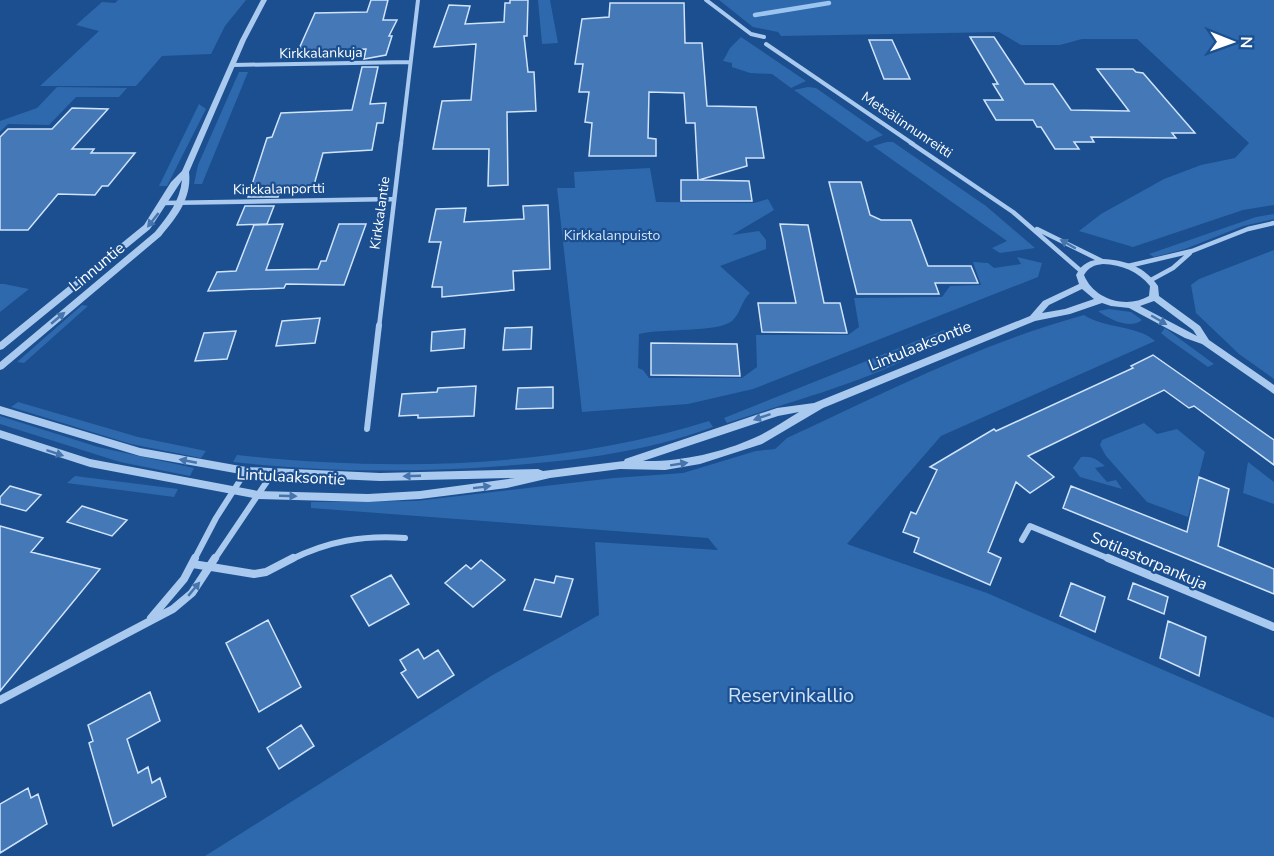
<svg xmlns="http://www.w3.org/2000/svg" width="1274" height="856" viewBox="0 0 1274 856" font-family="'Nunito Sans',sans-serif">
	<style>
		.green { fill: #2e69ad }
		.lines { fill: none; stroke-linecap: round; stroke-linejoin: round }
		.stream { stroke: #9cc4f0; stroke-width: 4.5 }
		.building { fill: #4478b7; stroke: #cfe3fa; stroke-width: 1.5 }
		.minor-far3 { stroke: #a9c9ee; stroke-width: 4 }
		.minor-far2 { stroke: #a9c9ee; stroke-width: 4.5 }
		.minor-far1 { stroke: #a9c9ee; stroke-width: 6 }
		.minor { stroke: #a9c9ee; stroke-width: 8 }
		.tertiary { fill: #a9c9ee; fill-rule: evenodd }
		.oneway { fill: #4674ac }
		.labels { text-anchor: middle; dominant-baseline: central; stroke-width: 4.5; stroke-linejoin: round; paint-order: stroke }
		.far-street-label { font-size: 14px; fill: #fff; stroke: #1b4f8f }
		.far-park-label { font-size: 14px; fill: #cfe3fa; stroke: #1b4f8f }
		.street-label { font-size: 16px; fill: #fff; stroke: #1b4f8f }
		.near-park-label { font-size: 20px; fill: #cfe3fa; stroke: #1b4f8f }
	</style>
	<rect width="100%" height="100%" fill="#1b4f8f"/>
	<path class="green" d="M118 0H246L225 26 211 54 162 56 136 86H40L99 31 76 25 102 2 115 3Z
		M538 0H550L558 43 542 44Z
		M719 0H1274V205L1243 210 1133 247 1079 231 1101 214 1164 179 1201 165 1235 158 1249 143 1137 39H1082L1060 45H1021L999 32 781 36 778 32 753 27Z
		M741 37 806 81 791 88 772 74 750 73 732 67V63L723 61 730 48Z
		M239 72H248L202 184H194L198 165Z
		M57 87 127 88 119 97H76L49 125 8 124 0 132V121L37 108Z
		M808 87 816 88 883 135 867 142 794 90Z
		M199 104 206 109 167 186H159Z
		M887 142H893L986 206 1035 248 1000 253 992 248 1007 241 873 146Z
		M650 168 656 202 754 203 768 199 774 210 732 235 759 231 766 240V249L720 266 750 293C742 300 740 314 732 321 717 333 662 328 639 334L638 368 643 370 649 378H742L757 367 756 335H848L859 327 854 298 942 297 950 286 981 285 973 262 988 263 994 268 1021 264 1017 257 1042 263 1038 277 753 389 688 404 582 412 557 188H575L574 172Z
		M1274 214V219L1243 226 1185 249 1154 257 1149 254 1256 217Z
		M1274 250V379L1239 354 1196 313 1191 285 1199 279Z
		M0 284H4L29 289 0 312Z
		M82 305 88 306 24 363 17 362Z
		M1109 309 1131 312 1142 320C1130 330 1109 319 1098 311Z
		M1084 315C1106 329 1137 325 1155 341L941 436 847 544 987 593 1274 718V856H205L491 676 599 615 595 542 718 550 708 538 311 508V502L416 501 614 478 683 473 756 451 775 449 787 438C884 393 981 343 1084 315Z
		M1165 328 1214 364 1208 367 1167 338 1161 333Z
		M944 330 950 335C882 379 803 397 727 423L724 418Z
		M18 402 138 437 206 451 201 458 131 444 11 407Z
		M0 416 98 447 194 468 190 476 120 462 0 424Z
		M709 421 713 427C642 453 578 460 503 466 413 473 323 472 233 462L237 455C392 472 559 468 709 421Z
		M1144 423 1157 434 1177 429 1205 452 1188 517 1147 502 1106 456 1100 445 1102 440Z
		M1081 457C1092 456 1096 459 1105 466L1095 468 1107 482 1116 480 1122 489 1080 477 1073 468Z
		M1248 462 1274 482V504L1243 493Z
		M75 476 178 489 174 497 67 483Z"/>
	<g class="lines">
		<path class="stream" d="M755 15 829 3"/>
	</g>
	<path class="building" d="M371 0H388L383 20H397L389 36H392L386 55 364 59 366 49 298 51 315 13 367 12Z
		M510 0H528L527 36H524L528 72H534L536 111 507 112 508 185 488 186 489 149H433L442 101 471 100 476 44 434 47 449 5 470 6 465 24 504 22 505 3H510Z
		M610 3H684L685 43H702L707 106 756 107 764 158H746L747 166 699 180 749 181 752 201H681V180H698L695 123H686L684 93 649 92 648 138 656 139V156H589L592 123 585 122 589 92H579L583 64H575L582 19 609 17Z
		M970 37H994L1025 84H1053L1071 110 1129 111 1097 69H1133L1136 72 1143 73 1195 133H1172L1176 138 1091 137 1094 142H1074L1079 149H1055L1041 127H1037L1033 120H996L984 100H1003L993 84H998Z
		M869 40H892L910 79H884Z
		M362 67H378L370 104 386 103 383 123H377L372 150 323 153 314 185 281 187 278 197H248L267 138 272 137 281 113 352 110Z
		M72 108 108 109 72 149H94L91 153H135L108 186H102L95 195 58 194 28 230H0V137L8 129H52Z
		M829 182H861L870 215 881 220H911L928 266H971L978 283H935L939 294H857Z
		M548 205 550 269 513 271 514 290 442 297V287H432L441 242H429L436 209 466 208 464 222 524 219 523 206Z
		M245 206H274L267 224 237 225Z
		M283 224 266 270 318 269 321 261H326L339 224H366L344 285 286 284 284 288 208 291 217 272 236 271 254 225Z
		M780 224 808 225 824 303H840L847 333 762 332 758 303H796Z
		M320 318 315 343 276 346 282 321Z
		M532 327 531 349 503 350 505 328Z
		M465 329 464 348 431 351 432 332Z
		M236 331 227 359 195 361 204 333Z
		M651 343 737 344 740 376 651 375Z
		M1153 355 1274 440V465L1194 406 1189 408 1164 390 1028 456 1054 477 1030 493 1016 482 988 552 1001 558 990 585 914 552 919 538 903 532 911 512 916 514 937 470 930 467 994 429 996 431 1133 368 1131 366Z
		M476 386 474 416 418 418V415L399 416 402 394 437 392 438 388Z
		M553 387V408L516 409 518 388Z
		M1199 477 1229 489 1218 546 1274 569V594L1063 508 1071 486 1187 532Z
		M10 486 41 495 26 511 0 504V497Z
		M82 506 127 520 112 536 67 522Z
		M0 526 43 538 31 552 100 569 0 691Z
		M481 560 505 580 473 607 445 583 466 565 471 569Z
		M391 575 409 604 369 626 351 596Z
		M556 576 573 579 561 617 524 610 535 579 554 583Z
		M1071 583 1105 597 1095 632 1060 616Z
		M1133 583 1168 597 1164 614 1128 599Z
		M268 620 301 687 259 712 226 643Z
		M1168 621 1206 637 1199 676 1160 658Z
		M418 649 424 659 438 650 454 675 418 698 401 673 406 670 400 660Z
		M150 692 160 721 127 739 138 773 148 767 152 783 160 778 166 797 113 826 89 743 93 741 88 725Z
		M301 725 314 746 279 769 267 748Z
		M28 788 31 798 38 794 47 824 0 853V804Z"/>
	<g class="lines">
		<path class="minor-far3" d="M706 0 751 34 764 37
			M766 44 913 144
			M233 65 409 62
			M401 144 418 0"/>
		<path class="minor-far2" d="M911 143 1013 212 1081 271
			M164 203 394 199
			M1037 229 1102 261
			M1128 266 1192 251 1248 229 1274 223
			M1151 280 1173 268 1190 253
			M379 327 401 143"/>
		<path class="minor-far1" d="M367 429 379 325
			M1022 540 1030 526 1112 560
			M194 560 216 518 246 471
			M214 560 272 474
			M290 560C328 541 363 535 405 538"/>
		<path class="minor" d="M1108 558 1274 627
			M193 564 254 574 266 572 293 558
			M151 618 184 579 195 558
			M0 700 173 609 192 593 215 558"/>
		<path class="tertiary" d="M261 0H267L246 40 189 172C192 198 177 217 161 236L3 369 0 370V362L155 232C168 216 180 201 182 180L150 229 3 349 0 350V342L144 225 171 182 182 171 240 40Z
			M1103 259C1126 260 1145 267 1158 286L1159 296 1200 326 1209 340 1274 385V394L1202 344 1185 338 1129 308 1111 306 1102 303 1070 314 1035 321 823 408 762 444 700 464 665 470 620 469 550 478 507 488 420 499 368 502 258 499 90 467 0 438V430L90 459 258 491 368 494 420 491 515 478 380 481 246 475 140 456 0 414V406L140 448 246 467 380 473 538 469 543 471 624 461 625 459 777 408 814 403 1030 316 1043 301 1079 284 1076 275C1082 263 1090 260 1103 259ZM1103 264C1122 265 1138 271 1150 286L1149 296C1127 309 1094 300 1084 275 1089 267 1094 265 1103 264ZM1082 289 1094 299 1065 309 1042 313 1049 305ZM1154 301 1193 330 1197 336 1140 306ZM799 412C784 421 770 431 754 438 721 453 679 462 643 461L778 416Z"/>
	</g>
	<defs><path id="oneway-solid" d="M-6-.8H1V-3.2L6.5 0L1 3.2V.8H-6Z" transform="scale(1.5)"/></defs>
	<g class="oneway">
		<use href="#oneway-solid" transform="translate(153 220) rotate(128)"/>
		<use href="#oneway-solid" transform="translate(1068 244) rotate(-150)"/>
		<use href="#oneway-solid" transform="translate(58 318) rotate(-40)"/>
		<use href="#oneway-solid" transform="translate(1159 320) rotate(30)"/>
		<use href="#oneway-solid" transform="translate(762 417) rotate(161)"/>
		<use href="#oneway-solid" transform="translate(55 453) rotate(18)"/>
		<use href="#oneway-solid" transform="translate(188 461) rotate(-169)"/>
		<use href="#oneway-solid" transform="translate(679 464) rotate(-9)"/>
		<use href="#oneway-solid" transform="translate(412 476) rotate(178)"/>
		<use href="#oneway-solid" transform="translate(482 487) rotate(-7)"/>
		<use href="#oneway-solid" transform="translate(288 496) rotate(2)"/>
		<use href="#oneway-solid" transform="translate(194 589) rotate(-50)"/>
	</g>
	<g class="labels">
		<g class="far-street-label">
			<text transform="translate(321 53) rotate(-1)">Kirkkalankuja</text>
			<text transform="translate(907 125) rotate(34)">Metsälinnunreitti</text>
			<text transform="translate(279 189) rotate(-1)">Kirkkalanportti</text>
			<text transform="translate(380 213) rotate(-82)">Kirkkalantie</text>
		</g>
		<g class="far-park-label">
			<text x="612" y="235">Kirkkalanpuisto</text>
		</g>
		<g class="street-label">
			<text transform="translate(97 267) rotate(-40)">Linnuntie</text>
			<text transform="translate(920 346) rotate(-22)">Lintulaaksontie</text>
			<text transform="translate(291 477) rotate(3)">Lintulaaksontie</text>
			<text transform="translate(1149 561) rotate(23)">Sotilastorpankuja</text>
		</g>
		<g class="near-park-label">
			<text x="791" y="695">Reservinkallio</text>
		</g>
	</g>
	<g transform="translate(1232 42) rotate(91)" stroke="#1b4f8f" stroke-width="4.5" paint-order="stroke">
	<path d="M0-4.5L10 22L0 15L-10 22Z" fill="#ffffff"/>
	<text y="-9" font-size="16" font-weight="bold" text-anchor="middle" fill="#ffffff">N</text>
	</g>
</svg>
